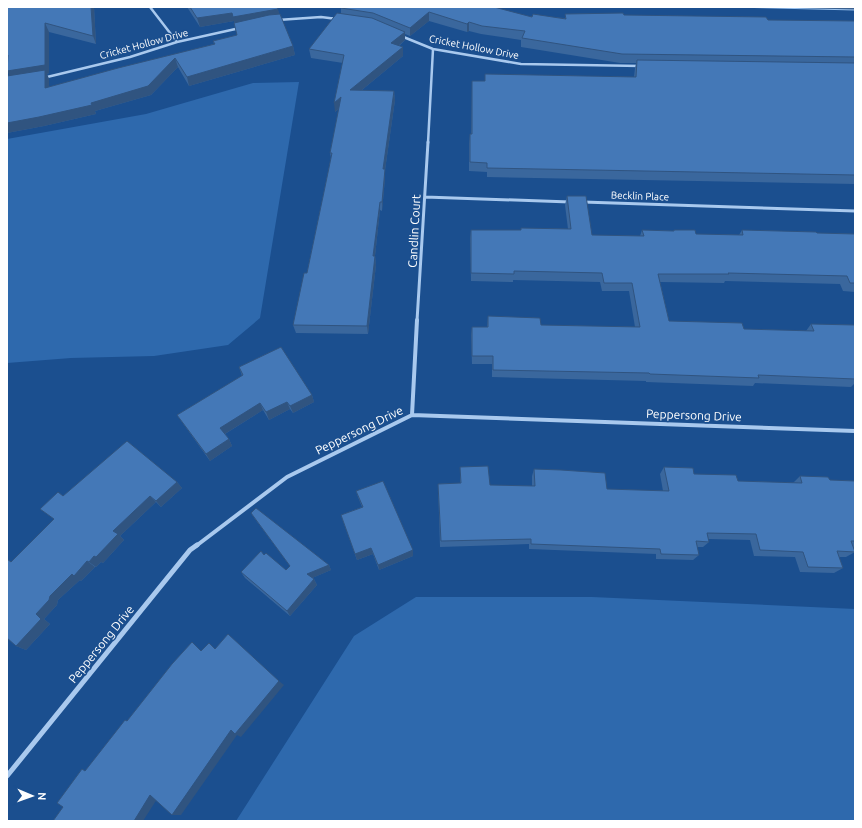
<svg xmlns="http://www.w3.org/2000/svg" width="862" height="828" viewBox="0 0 862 828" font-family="Ubuntu,sans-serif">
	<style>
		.green { fill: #2e69ad }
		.water { fill: #3c6290; stroke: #9cc4f0 }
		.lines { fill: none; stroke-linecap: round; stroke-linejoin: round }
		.minor-far3 { stroke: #a9c9ee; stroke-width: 2.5 }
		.minor-far2 { stroke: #a9c9ee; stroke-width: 3 }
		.minor-far1 { stroke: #a9c9ee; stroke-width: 4 }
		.minor { stroke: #a9c9ee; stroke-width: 5 }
		.wall { fill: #3a679d }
		.shaded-wall { fill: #305480 }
		.building { fill: #4478b7; stroke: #305480 }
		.labels { text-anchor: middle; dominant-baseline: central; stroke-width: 3; stroke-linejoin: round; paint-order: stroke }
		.far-street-label { font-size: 10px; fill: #fff; stroke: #1b4f8f }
		.street-label { font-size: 12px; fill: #fff; stroke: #1b4f8f }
	</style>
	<rect width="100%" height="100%" fill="#1b4f8f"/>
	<path class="green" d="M299 82 260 318 228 345 154 356 71 358 7 363V139L146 114 253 83Z
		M416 597H592L855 609V821H236L354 636Z"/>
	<path class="water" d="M734 7H855V10Z"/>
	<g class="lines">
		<path class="minor-far3" d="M150 7 177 42
			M278 20 321 17 337 19
			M401 36 433 49 521 64 641 66
			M43 78 130 57 177 42 240 28
			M428 143 433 49"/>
		<path class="minor-far2" d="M425 197 570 202
			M583 202 855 211
			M417 321 428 142"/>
		<path class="minor-far1" d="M412 415 417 320
			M196 546 287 477 412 415 855 431"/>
		<path class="minor" d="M7 776 190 550 197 545"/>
	</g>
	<path class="wall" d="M7 7H94L96 44 49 32V73L47 74 49 79V87L214 44 213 41 237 35 234 21 200 27 187 7H277L279 14 293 46 295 55 189 86 178 67 151 95 95 111 96 114 44 126 7 133V76H10L7 65Z
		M341 8 565 18V14L624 15 768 20 855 21V184L487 177V172L469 171V143L470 134H471L472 81H485V74L634 77 635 68 636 63H620L521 47V40L481 34 469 31 467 32 429 21 410 36 405 34V40L399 46 403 56 362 90 394 91 395 100 385 170V178L382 211 380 210 375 256 376 265 368 334 296 333 293 325 307 273 325 187 331 158 330 153 339 109 335 112 343 63 311 58 309 49 341 14Z
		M567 196 592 235 640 236 642 230 673 231 674 230 696 234 739 235 742 230 817 233 855 234V292L843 291 840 284 725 281 724 283 660 282 669 321 744 329 806 331 811 324 855 325V383L851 387 755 383 753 386 646 382V381L492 377V364H472L471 335 472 327H487L488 316 541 325 635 327 629 291H602L600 282 513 280V282L471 281 470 238 471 230H521V228L568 229 565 205Z
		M239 367 312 395 314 402 293 413 290 409 269 420 263 410 225 434 229 439 232 446 210 461 182 422 177 415 242 376Z
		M460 467 490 485 532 486V476L534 469 607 489 663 491 660 474 664 467 694 474 738 481 793 483 800 476 830 480 855 481V547H853L855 552 846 557H839L843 568 834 573 800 572 795 557 754 556 750 540 708 539 709 542 703 547H697L699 555 693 560 656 559V554L529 549V544L440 547 438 484 460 483Z
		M177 482 182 488 161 507 156 502 120 536 124 540 103 563 101 562 96 567H95L81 581 80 580 58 600 57 605 44 619 50 624 26 650 16 646 12 561 54 519 40 509 63 496Z
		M356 491 413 556 379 570 373 554 357 560 341 515 362 507 358 497Z
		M251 513 329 565 331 570 312 578 314 579 317 585 290 616 245 578 241 572 264 555 286 570 290 566 255 519Z"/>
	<path class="shaded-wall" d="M91 7H94L96 44 93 36Z
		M278 9 280 17 235 26 234 21 200 27 197 18 232 13Z
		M429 12V21L410 36V28Z
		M469 22V31L467 32V24Z
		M45 23 49 32V73L47 74 49 79V97L12 80 7 71Z
		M405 32V40L391 52V43Z
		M293 46 295 55 189 86 187 77Z
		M403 47V56L351 99 350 90Z
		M175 58 178 67 151 95 95 111 96 114 44 126 7 133V123L91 103Z
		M394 91 395 100 385 170V178L382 211V202L383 169Z
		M341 97 342 106 335 112 334 103Z
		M380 202V210L374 265 373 256Z
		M375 256 376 265 368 334 367 326Z
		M312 395 314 402 293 413 290 406Z
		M287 402 290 409 269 420 266 412Z
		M260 403 263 410 223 435 220 428Z
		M229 439 232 446 210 461 206 454Z
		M177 482 182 488 161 507 156 501Z
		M150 496 156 502 120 536 124 540 103 563 101 562 96 567 89 562 113 531Z
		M371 548 373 554 357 560 355 554Z
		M413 550V556L379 570 378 565Z
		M87 561 95 567 81 581 80 580 58 600 57 605 44 619 50 624 26 650 16 646 36 614 50 596 72 574Z
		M329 565 331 570 310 579 307 574Z
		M314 579 317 585 290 616 287 611Z
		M279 681 284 685 241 737 237 735 181 815H172L231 730Z
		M150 795 159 796 143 821H134Z"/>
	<path class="building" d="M7 7H91L93 36 45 23V65L7 71 8 55H7Z
		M190 7H277L278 9 233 17 232 13 197 18Z
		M342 7H494L532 17 533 14 566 19 565 14 623 13 624 15 766 17 768 20 855 21V57L622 54 522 38 525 31 482 26 469 22 467 24 429 12 410 28 373 13 341 8Z
		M337 13 372 18 405 32 391 43 403 47 350 90 394 91 383 169H385L382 202H380L373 256H375L367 326 293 325 304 273H307L325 187 332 153H330L341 97 334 103 344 55 309 49Z
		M280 14 293 46 187 77 175 58 148 86 91 103 92 105 39 117 7 123V76L45 70V88L118 68 215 44 213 41 237 35 234 23 269 15Z
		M637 60 855 63V175L487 168V163L470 162V134H472V81H485V74L636 77Z
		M567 196H586L592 235 644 236 642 230 674 231V230H695L696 234 743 235 742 230 816 232 817 233 855 234V283H850L847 276 728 273 729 274H658L669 321 742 323 744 329 814 331 811 324 855 325V379L758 375 759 378 650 374 649 373 493 370V356H472V327H488V316L540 318 541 325 640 327 632 283H604L602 273 514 271V274L471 273V230H521V228L571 229Z
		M281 347 312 395 290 406 287 402 266 412 260 403 220 428 229 439 206 454 177 415 243 375 239 367Z
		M127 441 177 482 156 501 150 496 113 531 118 534 96 557 94 556 89 562 87 561 74 576 72 574 50 596 49 600 36 614 41 619 16 646 7 638V559L11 562 54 519 40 509 58 492 63 496Z
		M488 466 490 485 535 486 534 469 561 470 605 473 607 489 669 491 664 467 693 468 694 474 736 475 738 481 802 483 800 476 828 477 830 480 855 481V541H851L855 552 837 551 843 568 808 567 803 552 760 550 756 534 707 533 709 542 696 541 699 555 661 554 660 549 531 544V539L441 541 438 484 461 483 460 467Z
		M383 481 413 550 378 565 371 548 355 554 341 515 363 507 356 491Z
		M256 508 329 565 307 574 314 579 287 611 241 572 261 551 264 555 266 553 286 570 290 566 251 513Z
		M228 634 279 681 235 734 231 730 172 815 150 795 134 821H53L63 807 57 803 82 769 85 771 125 720 127 721 172 664 192 642 201 651 209 643 215 649Z"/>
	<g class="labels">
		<g class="far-street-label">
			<text transform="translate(144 44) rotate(-15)">Cricket Hollow Drive</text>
			<text transform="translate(474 47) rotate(11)">Cricket Hollow Drive</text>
			<text transform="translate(640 196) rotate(2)">Becklin Place</text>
		</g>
		<g class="street-label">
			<text transform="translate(414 231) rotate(-87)">Candlin Court</text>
			<text transform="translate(694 415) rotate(2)">Peppersong Drive</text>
			<text transform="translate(359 430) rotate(-26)">Peppersong Drive</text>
			<text transform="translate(101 644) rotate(-51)">Peppersong Drive</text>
		</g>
	</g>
	<rect width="862" height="828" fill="none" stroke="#ffffff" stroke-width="16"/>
	<g transform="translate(32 796) rotate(92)" stroke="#1b4f8f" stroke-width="3" paint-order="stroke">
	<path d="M0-3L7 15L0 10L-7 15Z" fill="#ffffff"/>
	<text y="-6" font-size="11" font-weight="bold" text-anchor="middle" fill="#ffffff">N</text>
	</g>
</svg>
